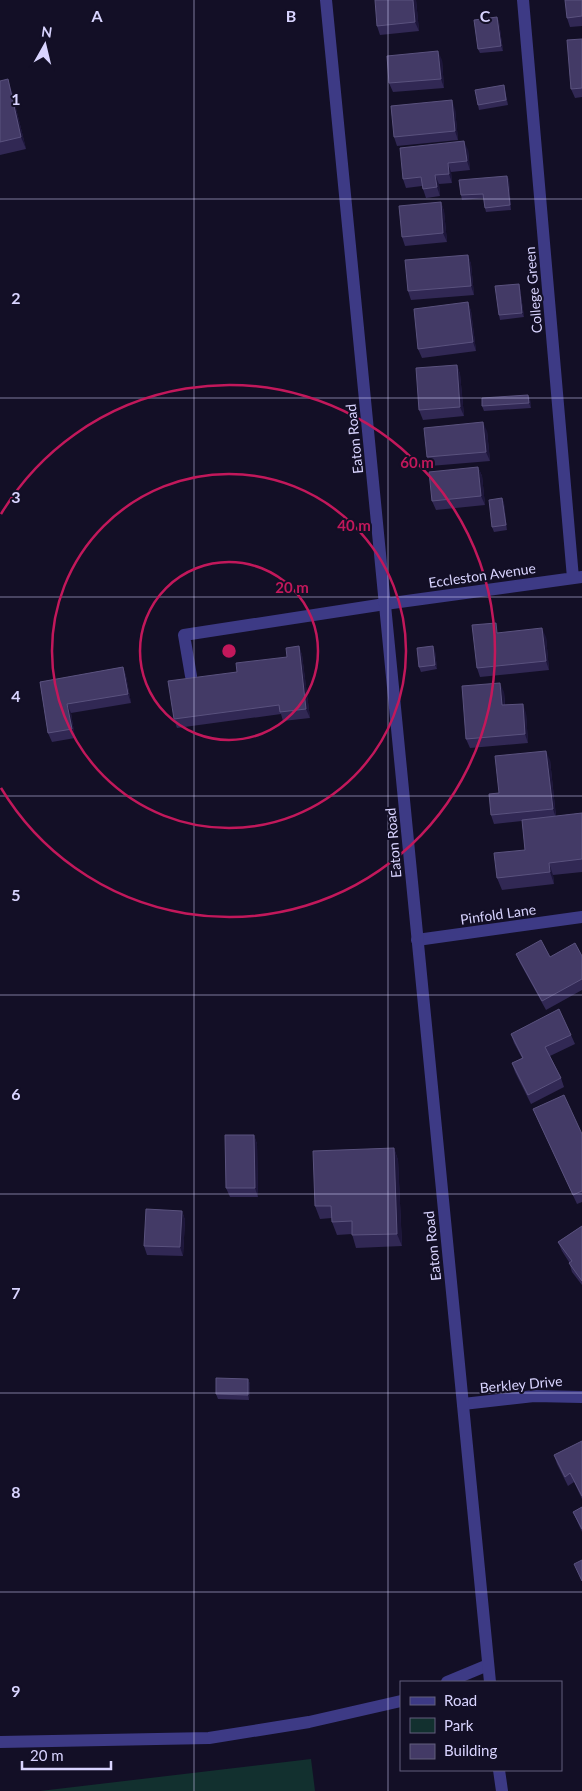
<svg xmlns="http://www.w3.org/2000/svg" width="582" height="1791" viewBox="0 0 582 1791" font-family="Lato,sans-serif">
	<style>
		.green { fill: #12302f }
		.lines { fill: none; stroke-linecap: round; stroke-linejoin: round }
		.service { stroke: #3d3a85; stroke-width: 12 }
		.minor { stroke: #3d3a85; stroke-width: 12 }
		.tertiary { stroke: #3d3a85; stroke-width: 12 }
		.wall { fill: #312854 }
		.shaded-wall { fill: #1d163a }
		.building { fill: #433a66; stroke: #5a527e }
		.grid { fill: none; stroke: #d9d4ff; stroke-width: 1; stroke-opacity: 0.55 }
		.ring { fill: none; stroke: #c2185b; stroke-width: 2.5 }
		.labels { text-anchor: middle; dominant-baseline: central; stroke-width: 4; stroke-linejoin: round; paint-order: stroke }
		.street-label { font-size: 14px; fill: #d9d4ff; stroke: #130f26 }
		.grid-label { font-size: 16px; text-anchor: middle; font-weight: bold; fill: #d9d4ff; stroke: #130f26; stroke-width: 4; stroke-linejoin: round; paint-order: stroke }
		.centre { fill: #c2185b; stroke: #130f26; stroke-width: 2.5 }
		.ring-label { font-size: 15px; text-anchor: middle; font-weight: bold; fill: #c2185b; stroke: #130f26; stroke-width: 4; stroke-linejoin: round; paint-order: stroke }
	</style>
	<rect width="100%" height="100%" fill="#130f26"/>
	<path class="green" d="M311 1759 315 1791H40Z"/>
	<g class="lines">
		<path class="service" d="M191 676 184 635 385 604
			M447 1682 488 1665
			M0 1742 209 1738 309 1722 401 1701"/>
		<path class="minor" d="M523 0 573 578
			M385 604 582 577
			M417 940 582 917
			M463 1404 534 1396 582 1397"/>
		<path class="tertiary" d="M326 0 490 1682
			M499 1770 502 1791"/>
	</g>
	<path class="wall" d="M416 0 419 31 380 35 377 26Z
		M582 0V26L570 27 567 18Z
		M497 17 499 22 503 51 480 53 478 49Z
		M582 39V97L575 98 571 89Z
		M442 60 444 88 393 92 389 83Z
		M0 81 12 92 26 149 0 155Z
		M505 90 508 105 479 110 478 105Z
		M455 109 458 140 397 146 394 137Z
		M468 150 470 170 451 172 452 183 439 184 440 196 426 198 422 186 406 188 403 179Z
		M507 176 509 180 511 210 486 212 485 208 484 198 462 200 461 195Z
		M441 202 444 211 447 242 405 246 402 237Z
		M468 255 471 264 474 295 411 300 408 291Z
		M519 284 520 288 524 317 500 320 499 315Z
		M468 302 471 311 476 351 422 358 418 349Z
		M457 365 460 374 464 416 423 420 419 410Z
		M528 395 530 399 531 408 484 411 482 406Z
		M487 431 490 461 430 466 427 457Z
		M478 467 482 476 485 505 436 510 432 501Z
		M502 498 504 503 507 530 494 532 492 527Z
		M546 637 549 670 480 677 477 668Z
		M299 646 302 655 310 718 283 721 281 714 177 728 174 719 287 657Z
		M435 651 437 669 421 672 419 667Z
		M123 667 126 676 131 703 71 713 75 738 52 742 48 733 40 682Z
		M504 692 505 705 526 713 528 743 470 748 466 739Z
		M550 760 556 816 582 813V872L553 875 554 884 502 890 497 878 525 850 522 821 494 824 491 815 499 793Z
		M516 954 550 957 582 956V990L546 1010 520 963Z
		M511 1034 571 1035 575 1044 550 1056 561 1078 564 1087 531 1104 515 1072 512 1063 522 1058 514 1043Z
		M533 1109 582 1134V1202L577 1204 537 1118Z
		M254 1135 257 1144 258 1197H230L226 1188Z
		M394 1148 398 1160 402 1246 356 1248 352 1234 337 1235 332 1222V1218L320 1219 315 1206Z
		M182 1211 185 1220 183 1256 147 1255 144 1246Z
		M582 1226V1285L572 1272 569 1262 562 1251 558 1242Z
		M248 1379 250 1384 249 1400 218 1399 216 1394Z
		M582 1441V1499L574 1482 568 1486 557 1464 554 1455Z
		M582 1507V1532L573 1512Z"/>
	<path class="shaded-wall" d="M413 0H416L419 31 415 22Z
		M497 17 499 22 503 51 501 46Z
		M438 51 442 60 444 88 441 79Z
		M8 79 12 92 26 149 21 137Z
		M452 100 455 109 458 140 455 131Z
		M464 141 468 150 470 170 467 161Z
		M448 163 451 172 452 183 449 174Z
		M435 175 439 184 440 196 437 187Z
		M507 176 509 180 511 210 510 205Z
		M441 202 444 211 447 242 443 233Z
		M468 255 471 264 474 295 471 286Z
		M519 284 520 288 524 317 522 313Z
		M468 302 471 311 476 351 473 342Z
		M457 365 460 374 464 416 460 407Z
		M528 395 530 399 531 408 529 403Z
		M483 422 487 431 490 461 486 452Z
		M478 467 482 476 485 505 481 496Z
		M502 498 504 503 507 530 506 525Z
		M542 628 546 637 549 670 546 661Z
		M299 646 302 655 310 718 306 709Z
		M433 646 435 651 437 669 435 665Z
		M123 667 126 676 131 703 128 694Z
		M500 683 504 692 505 714 502 705Z
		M67 704 71 713 75 738 72 729Z
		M523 704 526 713 528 743 525 734Z
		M546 751 550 760 556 818 553 809Z
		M549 863 553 875 554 884 550 872Z
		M254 1135 257 1144 258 1197 255 1188Z
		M394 1148 398 1160 402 1246 397 1234Z
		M182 1211 185 1220 183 1256 180 1247Z
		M248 1379 250 1384 249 1400 248 1395Z"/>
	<path class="building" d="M375 0H413L415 22 377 26Z
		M565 0H582V16L567 18Z
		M497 17 501 46 478 49 474 20Z
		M582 39V88L571 89 567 40Z
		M438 51 441 79 389 83 387 56Z
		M8 79 21 137 0 142V81Z
		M504 85 506 100 478 105 475 90Z
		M452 100 455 131 394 137 391 106Z
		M464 141 467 161 448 163 449 174 435 175 437 187 423 189 421 177 403 179 400 148Z
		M507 176 510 205 485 208 483 194 461 195 459 180Z
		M441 202 443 233 402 237 399 206Z
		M468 255 471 286 408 291 405 260Z
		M519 284 522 313 499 315 495 286Z
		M468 302 473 342 418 349 414 309Z
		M457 365 460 407 419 410 416 368Z
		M528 395 529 403 482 406V398Z
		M483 422 486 452 427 457 424 428Z
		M478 467 481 496 432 501 429 472Z
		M502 498 506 525 492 527 489 500Z
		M496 623 497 633 542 628 546 661 477 668 472 625Z
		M299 646 306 709 280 712 279 705 174 719 168 681 237 672 236 663 287 657 286 648Z
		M433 646 435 665 419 667 417 648Z
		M123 667 128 694 67 704 72 729 48 733 40 682Z
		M500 683 502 705 523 704 525 734 466 739 462 686Z
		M546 751 553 809 491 815 489 794 499 793 495 756Z
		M582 813V859L549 863 550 872 497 878 494 853 525 850 522 820Z
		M541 940 550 957 575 943 582 956V979L542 1001 516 954Z
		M559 1009 571 1035 545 1047 561 1078 528 1095 512 1063 523 1058 511 1034Z
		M564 1095 582 1134V1191L573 1195 533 1109Z
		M225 1135H254L255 1188H226Z
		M394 1148 397 1234 352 1235V1221L332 1222 331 1206H315L313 1151Z
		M146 1209 182 1211 180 1247 144 1246Z
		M582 1226V1281L569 1263 572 1261 558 1242Z
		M216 1378 248 1379V1395L216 1394Z
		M582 1441V1496L570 1473 565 1477 554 1455Z
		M582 1507V1529L573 1512Z
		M582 1560V1581L574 1564Z"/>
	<path class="grid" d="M194 0V1791M388 0V1791M0 199H582M0 398H582M0 597H582M0 796H582M0 995H582M0 1194H582M0 1393H582M0 1592H582"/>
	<g class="ring">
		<circle cx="229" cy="651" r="89"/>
		<circle cx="229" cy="651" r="177"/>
		<path d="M1 514A266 266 0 1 1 1 788"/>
	</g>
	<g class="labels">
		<g class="street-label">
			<text transform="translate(533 290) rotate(-95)">College Green</text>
			<text transform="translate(354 439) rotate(-96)">Eaton Road</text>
			<text transform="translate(482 575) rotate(-8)">Eccleston Avenue</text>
			<text transform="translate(393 843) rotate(-95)">Eaton Road</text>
			<text transform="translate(498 914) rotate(-8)">Pinfold Lane</text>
			<text transform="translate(432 1246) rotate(-96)">Eaton Road</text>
			<text transform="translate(521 1384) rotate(-5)">Berkley Drive</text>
		</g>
	</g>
	<g class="grid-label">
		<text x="97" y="22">A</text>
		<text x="291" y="22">B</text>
		<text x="485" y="22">C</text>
		<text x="16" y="105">1</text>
		<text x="16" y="304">2</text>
		<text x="16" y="503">3</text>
		<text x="16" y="702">4</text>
		<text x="16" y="901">5</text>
		<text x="16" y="1100">6</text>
		<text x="16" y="1299">7</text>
		<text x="16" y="1498">8</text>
		<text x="16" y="1697">9</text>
	</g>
	<circle cx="229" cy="651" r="8" class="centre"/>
	<g class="ring-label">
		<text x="417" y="468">60 m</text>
		<text x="354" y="531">40 m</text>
		<text x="292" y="593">20 m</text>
	</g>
	<rect x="400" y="1681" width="162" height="90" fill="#130f26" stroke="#625e7d"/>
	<rect x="410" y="1697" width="25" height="8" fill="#3d3a85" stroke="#625e7d"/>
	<text x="444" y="1706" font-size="15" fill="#d9d4ff">Road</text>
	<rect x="410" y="1718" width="25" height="15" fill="#12302f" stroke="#625e7d"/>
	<text x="444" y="1731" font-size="15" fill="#d9d4ff">Park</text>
	<rect x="410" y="1744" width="25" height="15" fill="#433a66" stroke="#625e7d"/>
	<text x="444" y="1756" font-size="15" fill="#d9d4ff">Building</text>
	<g transform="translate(45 45) rotate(8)" stroke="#130f26" stroke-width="4" paint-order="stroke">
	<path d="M0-4L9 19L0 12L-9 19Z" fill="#d9d4ff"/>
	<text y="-8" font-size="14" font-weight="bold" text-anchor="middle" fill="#d9d4ff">N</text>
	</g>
	<path d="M22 1761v8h89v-8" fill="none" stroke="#d9d4ff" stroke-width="2.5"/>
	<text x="30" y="1761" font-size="15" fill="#d9d4ff" stroke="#130f26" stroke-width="4" paint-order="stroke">20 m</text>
</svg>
